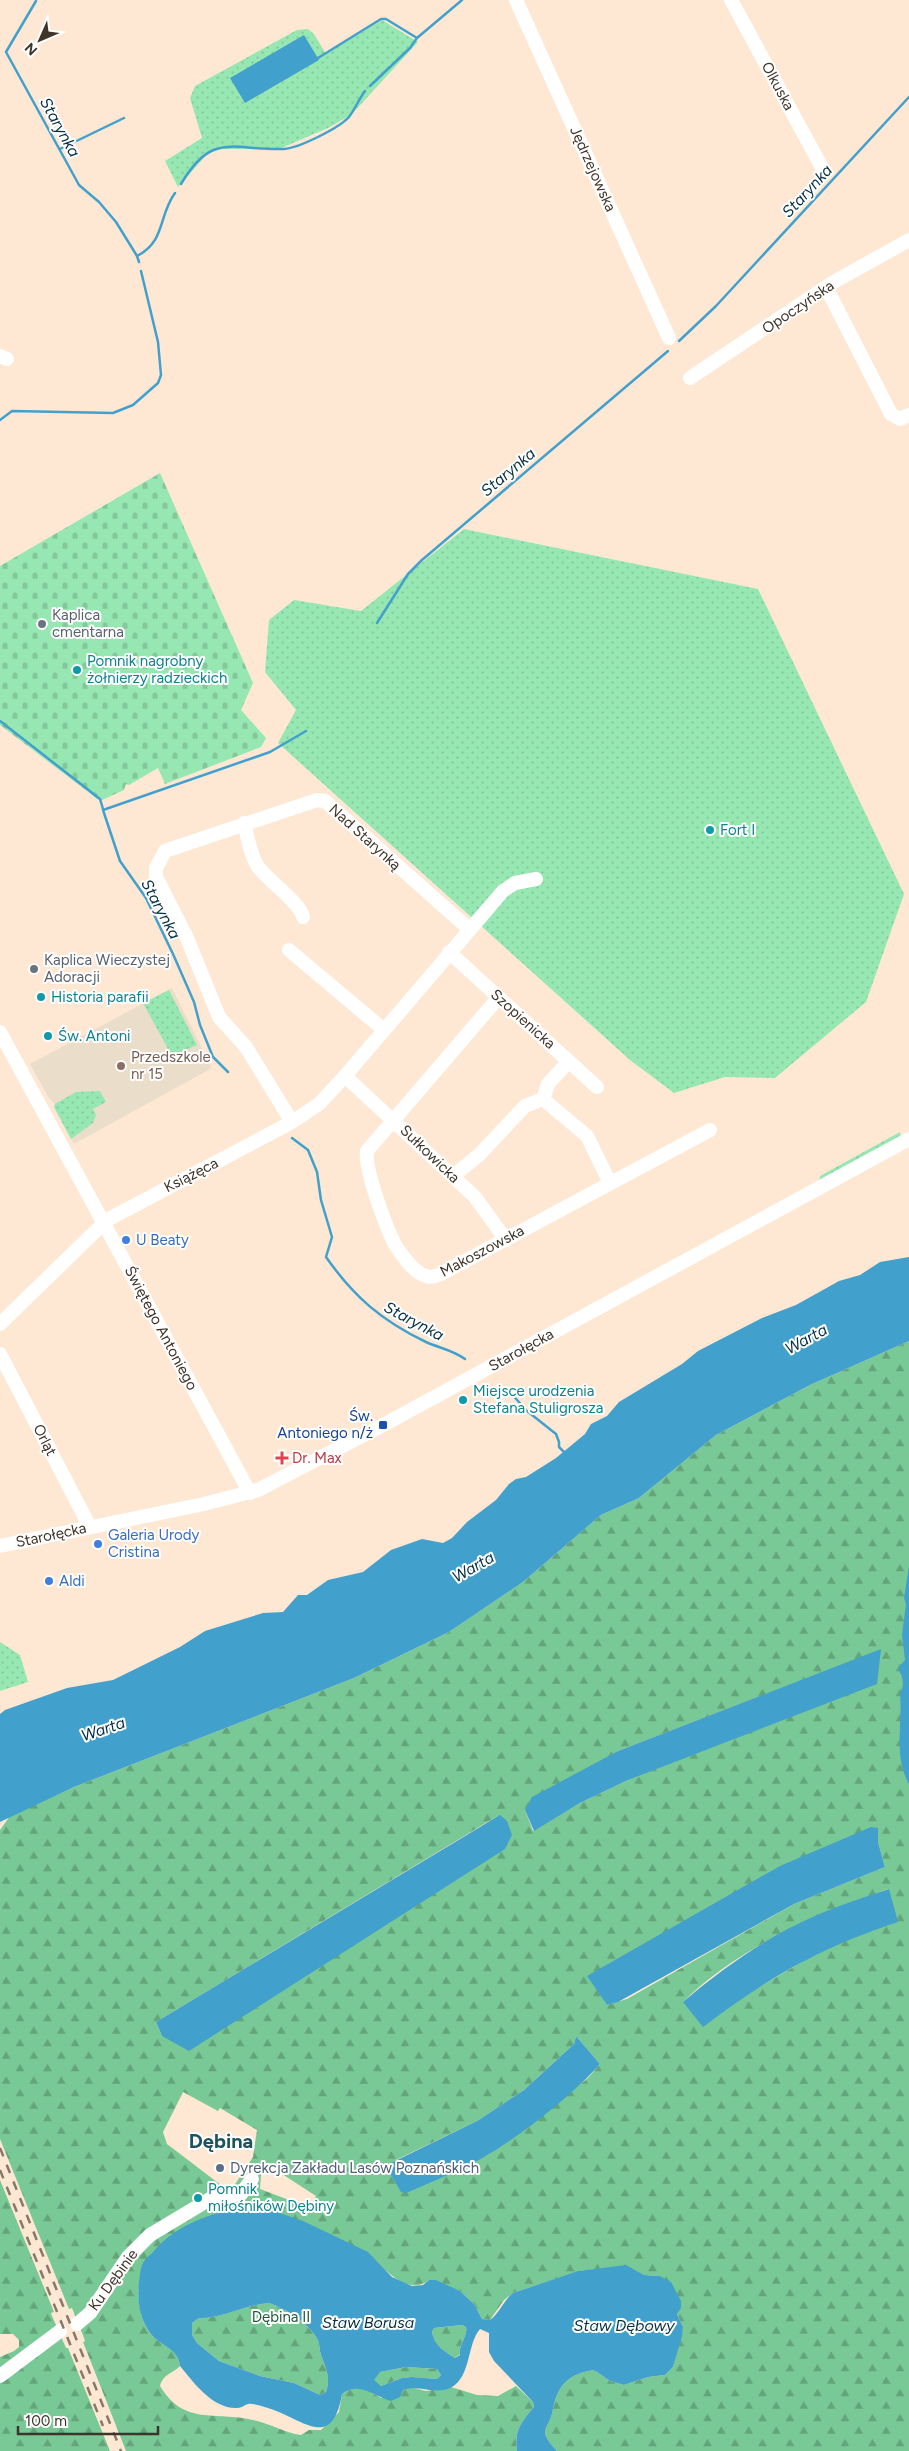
<svg xmlns="http://www.w3.org/2000/svg" width="909" height="2451" viewBox="0 0 909 2451" font-family="Figtree,sans-serif">
	<style>
		.education { fill: #eaddca }
		.grass { fill: url(#grass-dots) }
		.forest { fill: url(#forest-firs); fill-rule: evenodd }
		.cemetery { fill: url(#cemetery-stones) }
		.water { fill: #42a0cd; fill-rule: evenodd }
		.lines { fill: none; stroke-linecap: round; stroke-linejoin: round }
		.stream { stroke: #42a0cd; stroke-width: 2.5 }
		.minor { stroke: #fff; stroke-width: 14 }
		.rail { stroke: #87786a; stroke-width: 2.5; stroke-dasharray: 9 9; stroke-linecap: butt }
		.worship-dot { fill: #6b7280; stroke: #fff; stroke-width: 2 }
		.culture-dot { fill: #0f9aa8; stroke: #fff; stroke-width: 2 }
		.education-dot { fill: #8d6e63; stroke: #fff; stroke-width: 2 }
		.shop-dot { fill: #3f7fe0; stroke: #fff; stroke-width: 2 }
		.transit-dot { fill: #1a4fb4; stroke: #fff; stroke-width: 2 }
		.health-dot { fill: #e0444e; stroke: #fff; stroke-width: 2 }
		.service-dot { fill: #5c6f8a; stroke: #fff; stroke-width: 2 }
		.labels { text-anchor: middle; dominant-baseline: central; stroke-width: 4; stroke-linejoin: round; paint-order: stroke }
		.street-label { font-size: 15px; fill: #3f342a; stroke: #fff }
		.worship-label { font-size: 15px; fill: #5b616d; stroke: #fff; text-anchor: start }
		.culture-label { font-size: 15px; fill: #0d838f; stroke: #fff; text-anchor: start }
		.education-label { font-size: 15px; fill: #785e54; stroke: #fff; text-anchor: start }
		.shop-label { font-size: 15px; fill: #366cbe; stroke: #fff; text-anchor: start }
		.transit-label { font-size: 15px; fill: #164399; stroke: #fff; text-anchor: end }
		.health-label { font-size: 15px; fill: #be3a42; stroke: #fff; text-anchor: start }
		.service-label { font-size: 15px; fill: #4e5e75; stroke: #fff; text-anchor: start }
		.park-label { font-size: 15px; fill: #1f5b39; stroke: #fff }
		.water-label { font-size: 16px; font-style: italic; fill: #063144; stroke: #fff }
		.district-label { font-size: 20px; font-weight: bold; fill: #1b535e; stroke: #fff }
	</style>
	<defs>
		<pattern id="grass-dots" width="8" height="8" patternUnits="userSpaceOnUse" patternTransform="scale(1.25)"><rect width="8" height="8" fill="#97e7b3"/><path d="M2 2h.1M6 6h.1" fill="none" stroke="#83c79a" stroke-width="1.8" stroke-linecap="round"/></pattern>
		<pattern id="forest-firs" width="22" height="20" patternUnits="userSpaceOnUse" patternTransform="scale(1.25)"><rect width="22" height="20" fill="#78c995"/><path d="M5 1l3.5 6h-7zM16 11l3.5 6h-7z" fill="#64a47a"/></pattern>
		<pattern id="cemetery-stones" width="16" height="16" patternUnits="userSpaceOnUse" patternTransform="scale(1.25)"><rect width="16" height="16" fill="#97e7b3"/><path d="M2 7V4a2 2 0 0 1 4 0v3zM10 15v-3a2 2 0 0 1 4 0v3z" fill="#83c79a"/></pattern>
	</defs>
	<rect width="100%" height="100%" fill="#fee8d3"/>
	<path class="education" d="M172 988 212 1068 74 1144 54 1107 55 1104 49 1098 30 1064Z"/>
	<path class="grass" d="M382 20 418 42 351 115 328 128 279 149H222L208 153 178 187 165 161 202 138 190 98 195 86 297 30 308 29 314 34 326 54Z
		M464 529 758 589 904 894 866 1002 775 1078 725 1077 674 1093 630 1060 278 743 296 710 265 672 269 620 294 600 361 611Z
		M169 990 197 1045 172 1056 143 1003Z
		M100 1091 106 1102 93 1109 96 1115 93 1123 71 1139 54 1107 55 1104 76 1092Z
		M900 1132 901 1137 819 1182 820 1176Z
		M0 1642 20 1655 28 1682 0 1691Z"/>
	<path class="forest" d="M909 1341V2451H557C535 2428 550 2430 553 2409 558 2384 569 2374 594 2370L610 2381 624 2385 648 2377 665 2375 673 2367 683 2327 660 2276 644 2275 626 2266 579 2271 513 2293 504 2300 490 2320 482 2319 474 2304 460 2291 429 2280C407 2298 382 2266 367 2252L138 2289C139 2304 140 2319 149 2332 159 2346 178 2346 180 2366 172 2374 163 2374 160 2386 184 2426 215 2411 253 2420 270 2423 284 2433 301 2435L309 2430H321L339 2412 342 2394C356 2384 368 2389 381 2398L410 2387 426 2391 451 2387 477 2395 498 2396 516 2386 533 2402 534 2407C521 2422 514 2431 517 2451H126L83 2342 85 2341 84 2338 72 2308 69 2309 0 2139V1830L10 1816 74 1787 354 1678 449 1632 523 1582 601 1515 639 1498 716 1435 810 1385ZM881 1650 628 1780 580 1803 533 1831 525 1810 618 1751ZM499 1815 162 2036 156 2022ZM878 1828V1842L885 1867 794 1904 627 1999 607 2005 588 1976ZM888 1889 856 1936 824 1949 752 1991 683 2002C740 1946 815 1916 888 1889ZM576 2036 600 2064 588 2078 525 2128 474 2162 396 2160 477 2121 524 2090 574 2044ZM183 2092 218 2111 220 2108 257 2130 253 2157 230 2192 167 2144 163 2132ZM262 2161 316 2196 310 2208 260 2189Z
		M0 2180 54 2312 51 2313 52 2316 66 2348H68L110 2451H0V2357L14 2351 19 2347V2340L13 2334H0Z
		M269 2303C286 2309 309 2323 318 2340 320 2344 319 2350 321 2355 326 2369 331 2377 326 2392L320 2395 294 2383 260 2376 219 2361 197 2343 192 2335V2323L199 2318C221 2319 244 2305 269 2303Z
		M462 2325 466 2327C468 2337 458 2344 460 2354L455 2358C445 2352 434 2345 432 2332L434 2328Z
		M406 2367 437 2369 441 2375 437 2379 412 2377 402 2378 381 2386 373 2380 380 2372Z"/>
	<path class="cemetery" d="M160 473 253 683 241 710 266 738 261 747 165 784 158 768 129 785 126 784 124 790 100 801 0 725V566Z"/>
	<path class="water" d="M304 35 319 60 245 103 230 78Z
		M909 1257V1341L810 1385 716 1435 639 1498 601 1515 523 1582 449 1632 354 1678 74 1787 0 1822V1714L5 1710 67 1688 113 1680 180 1647 205 1631 263 1613 283 1612 298 1595H307L328 1580 363 1572 391 1550 422 1539 443 1543 452 1538 467 1522 496 1500 509 1484 516 1479 526 1477 556 1458 585 1434 591 1424 607 1416 619 1402 682 1364 698 1351 762 1318 796 1305 839 1281 860 1275 880 1262Z
		M909 1566V1784C893 1756 903 1724 900 1693 904 1686 904 1678 899 1671V1667L905 1660 902 1635 906 1604 904 1598Z
		M881 1649 877 1684 628 1780 580 1803 534 1831 525 1810 532 1797 618 1751Z
		M500 1815 507 1821 512 1835 505 1849 189 2051 162 2036 156 2022Z
		M871 1827 878 1828V1842L885 1867 794 1904 618 2002 607 2005 587 1976 780 1866Z
		M889 1889 898 1922C819 1948 768 1978 703 2027L683 2002C723 1968 768 1936 817 1915 840 1905 865 1897 889 1889Z
		M576 2036 600 2064C572 2096 511 2144 473 2163 451 2174 429 2183 406 2193L401 2192 388 2170 391 2163 477 2121 524 2090 574 2044Z
		M259 2206 303 2221 368 2252 392 2277 412 2286 423 2285 429 2280H436L460 2291 474 2304 482 2319 490 2320C499 2314 503 2301 513 2293L578 2271 626 2265 644 2275 660 2276 671 2282 681 2301V2308L677 2314 683 2327 682 2336 673 2367 665 2375 648 2377 624 2385 610 2381 594 2370C569 2374 558 2384 553 2409 550 2430 535 2428 557 2451H517C514 2431 521 2422 534 2407L533 2402 494 2361 489 2352V2333L480 2329C467 2344 471 2376 452 2387 436 2396 418 2384 403 2390L400 2397 391 2401C373 2396 360 2381 342 2394 332 2451 304 2420 271 2409 265 2407 254 2403 248 2404 244 2405 242 2408 237 2408 213 2409 194 2383 180 2366 178 2346 157 2346 148 2330 139 2316 137 2298 139 2282 140 2277 140 2268 143 2263 145 2259 150 2255 153 2252 179 2221 220 2210 259 2206ZM269 2303C286 2309 309 2323 318 2340 320 2345 319 2350 321 2355 326 2369 331 2377 326 2392L320 2395 294 2383 260 2376 219 2361 197 2343 192 2335V2323L199 2318C222 2319 244 2305 269 2303ZM462 2325 466 2327C468 2337 458 2344 460 2355L455 2358C445 2352 434 2345 432 2332L434 2328ZM406 2367 437 2369 441 2375 437 2379 412 2377 402 2378 381 2386 374 2380 380 2372Z"/>
	<g class="lines">
		<path class="stream" d="M36 1 6 52 79 185 99 202 116 222 137 256
			M318 58 381 19H386L417 38
			M370 86 410 48 417 38 462 0
			M60 149 124 118
			M181 184C213 130 233 151 284 149 299 148 339 128 349 117 355 109 359 99 365 91
			M139 262 137 256C166 241 158 216 175 193
			M679 341 716 306 909 97
			M0 420 12 411 113 413 133 405 158 383 161 375 158 342 141 271
			M377 623 408 574 422 560 668 351
			M0 721 100 799 103 809
			M228 1072 213 1057 200 1025 194 1002 173 954 146 898 120 861 103 810 270 752 306 731
			M292 1138 308 1150 317 1172 321 1200 332 1237 326 1257C354 1297 382 1321 426 1342 439 1348 453 1350 465 1359
			M494 1388 509 1391 527 1411 556 1434 559 1442V1447L566 1454"/>
		<path class="minor" d="M516 0 669 338
			M731 0 825 173
			M826 287 891 414 900 419 909 415
			M0 356 7 359
			M690 378 832 283 909 240
			M244 823C248 838 250 856 259 868 269 881 301 904 303 917
			M289 950 384 1030
			M449 952 597 1087
			M499 997 367 1151C364 1169 386 1226 394 1243 400 1253 414 1273 426 1276 431 1278 436 1276 441 1274L710 1130
			M0 1032 250 1493
			M345 1076 475 1197 506 1240
			M543 1099 587 1136 610 1183
			M543 1099 548 1084 569 1061
			M292 1122 246 1047 219 1017 187 938 156 877V868L165 851 317 800 325 801 469 929
			M453 1176 479 1155 525 1106 543 1099
			M0 1324 107 1220 292 1122 319 1104 345 1076 503 891 515 883 536 879
			M0 1354 90 1527
			M0 1546 204 1504 258 1490 385 1424 909 1139
			M77 2324 90 2313 128 2257 150 2235 210 2199 241 2194 252 2179
			M0 2376 60 2331"/>
		<path class="rail" d="M0 2148 121 2451
			M0 2170 103 2426"/>
	</g>
	<g class="worship-dot">
		<circle cx="42" cy="624" r="5"/>
		<circle cx="34" cy="969" r="5"/>
	</g>
	<g class="culture-dot">
		<circle cx="77" cy="670" r="5"/>
		<circle cx="710" cy="830" r="5"/>
		<circle cx="41" cy="997" r="5"/>
		<circle cx="48" cy="1036" r="5"/>
		<circle cx="463" cy="1400" r="5"/>
		<circle cx="198" cy="2198" r="5"/>
	</g>
	<circle class="education-dot" cx="121" cy="1066" r="5"/>
	<g class="shop-dot">
		<circle cx="126" cy="1240" r="5"/>
		<circle cx="98" cy="1544" r="5"/>
		<circle cx="49" cy="1581" r="5"/>
	</g>
	<rect class="transit-dot" x="378" y="1420" width="10" height="10" rx="2.5"/>
	<path class="health-dot" d="M279.5 1450.5h5v5h5v5h-5v5h-5v-5h-5v-5h5z"/>
	<circle class="service-dot" cx="220" cy="2168" r="5"/>
	<g class="labels">
		<g class="street-label">
			<text transform="translate(778 86) rotate(62)">Olkuska</text>
			<text transform="translate(593 169) rotate(66)">Jędrzejowska</text>
			<text transform="translate(798 307) rotate(-34)">Opoczyńska</text>
			<text transform="translate(365 837) rotate(42)">Nad Starynką</text>
			<text transform="translate(523 1019) rotate(42)">Szopienicka</text>
			<text transform="translate(430 1154) rotate(44)">Sułkowicka</text>
			<text transform="translate(191 1175) rotate(-27)">Książęca</text>
			<text transform="translate(482 1251) rotate(-28)">Makoszowska</text>
			<text transform="translate(161 1328) rotate(62)">Świętego Antoniego</text>
			<text transform="translate(521 1350) rotate(-29)">Starołęcka</text>
			<text transform="translate(45 1440) rotate(63)">Orląt</text>
			<text transform="translate(51 1535) rotate(-12)">Starołęcka</text>
			<text transform="translate(113 2280) rotate(-54)">Ku Dębinie</text>
		</g>
		<g class="worship-label">
			<text x="52" y="615">Kaplica<tspan x="52" dy="17">cmentarna</tspan></text>
			<text x="44" y="960">Kaplica Wieczystej<tspan x="44" dy="17">Adoracji</tspan></text>
		</g>
		<g class="culture-label">
			<text x="87" y="661">Pomnik nagrobny<tspan x="87" dy="17">żołnierzy radzieckich</tspan></text>
			<text x="720" y="830">Fort I</text>
			<text x="51" y="997">Historia parafii</text>
			<text x="58" y="1036">Św. Antoni</text>
			<text x="473" y="1391">Miejsce urodzenia<tspan x="473" dy="17">Stefana Stuligrosza</tspan></text>
			<text x="208" y="2189">Pomnik<tspan x="208" dy="17">miłośników Dębiny</tspan></text>
		</g>
		<g class="education-label">
			<text x="131" y="1057">Przedszkole<tspan x="131" dy="17">nr 15</tspan></text>
		</g>
		<g class="shop-label">
			<text x="136" y="1240">U Beaty</text>
			<text x="108" y="1535">Galeria Urody<tspan x="108" dy="17">Cristina</tspan></text>
			<text x="59" y="1581">Aldi</text>
		</g>
		<g class="transit-label">
			<text x="373" y="1416">Św.<tspan x="373" dy="17">Antoniego n/ż</tspan></text>
		</g>
		<g class="health-label">
			<text x="292" y="1458">Dr. Max</text>
		</g>
		<g class="service-label">
			<text x="230" y="2168">Dyrekcja Zakładu Lasów Poznańskich</text>
		</g>
		<g class="park-label">
			<text x="281" y="2317">Dębina II</text>
		</g>
		<g class="water-label">
			<text transform="translate(60 127) rotate(61)">Starynka</text>
			<text transform="translate(807 191) rotate(-47)">Starynka</text>
			<text transform="translate(508 472) rotate(-40)">Starynka</text>
			<text transform="translate(161 909) rotate(62)">Starynka</text>
			<text transform="translate(414 1321) rotate(28)">Starynka</text>
			<text transform="translate(806 1339) rotate(-29)">Warta</text>
			<text transform="translate(473 1567) rotate(-30)">Warta</text>
			<text transform="translate(103 1729) rotate(-19)">Warta</text>
			<text x="368" y="2322">Staw Borusa</text>
			<text x="624" y="2325">Staw Dębowy</text>
		</g>
		<g class="district-label">
			<text x="221" y="2141">Dębina</text>
		</g>
	</g>
	<g transform="translate(40 40) rotate(225)" stroke="#ffffff" stroke-width="4" paint-order="stroke">
	<path d="M0-4L9 19L0 12L-9 19Z" fill="#3f342a"/>
	<text y="-8" font-size="14" font-weight="bold" text-anchor="middle" fill="#3f342a">N</text>
	</g>
	<path d="M18 2426v8h140v-8" fill="none" stroke="#3f342a" stroke-width="2.5"/>
	<text x="25" y="2426" font-size="15" fill="#3f342a" stroke="#ffffff" stroke-width="4" paint-order="stroke">100 m</text>
</svg>
